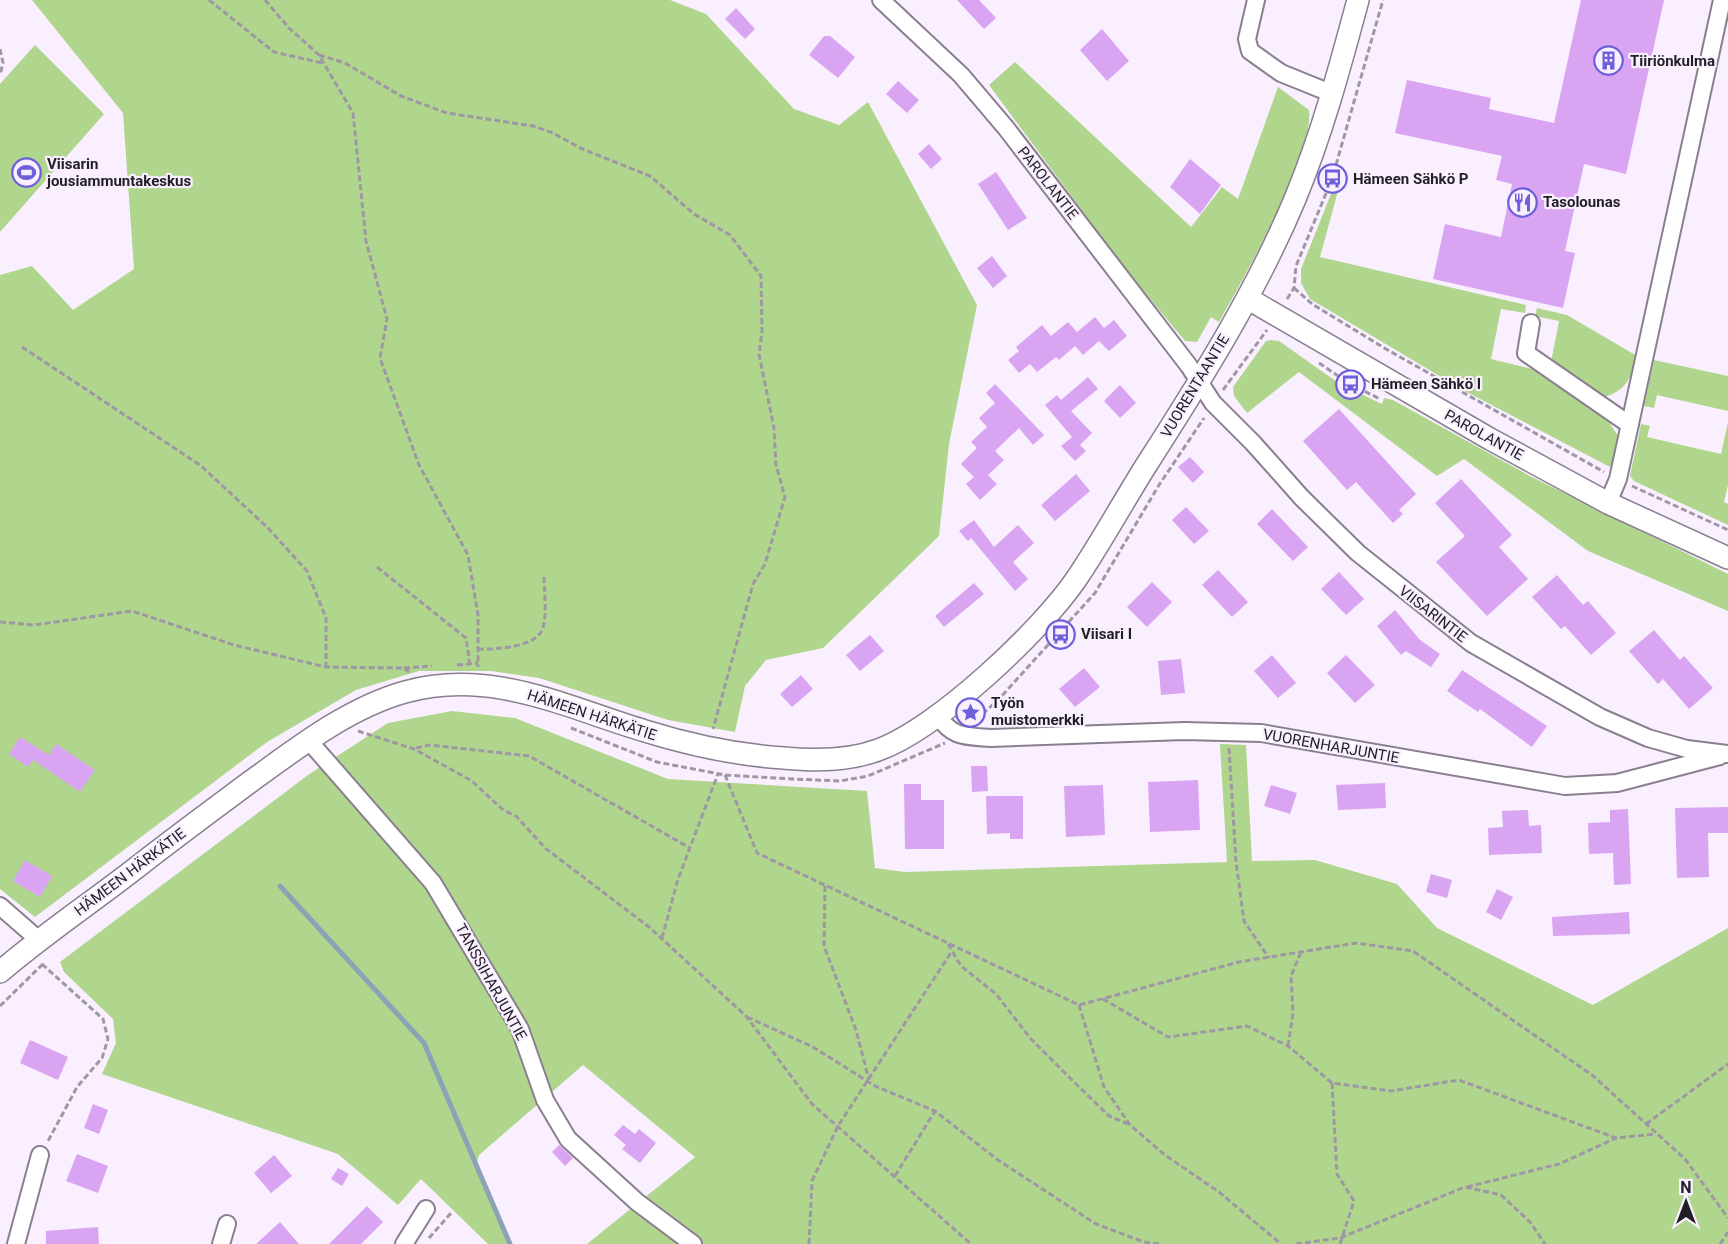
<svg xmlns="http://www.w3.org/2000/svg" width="1728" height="1244" viewBox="0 0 1728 1244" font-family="Roboto,sans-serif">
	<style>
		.green { fill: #afd68c }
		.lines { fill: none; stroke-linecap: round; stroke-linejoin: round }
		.stream { stroke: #8ca3b5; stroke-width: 5 }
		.building { fill: #d9a5f3 }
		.minor-casing { stroke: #8a7f90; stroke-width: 20 }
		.major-casing { stroke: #8a7f90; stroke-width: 24 }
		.path { stroke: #9f98a4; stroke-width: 3; stroke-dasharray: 6 3; stroke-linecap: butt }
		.minor { stroke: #fff; stroke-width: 16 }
		.major { stroke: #fff; stroke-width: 21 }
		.labels { text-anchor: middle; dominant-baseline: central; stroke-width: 4.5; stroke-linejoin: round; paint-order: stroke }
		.poi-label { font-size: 15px; font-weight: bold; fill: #221e25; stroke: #f9efff; text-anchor: start }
		.street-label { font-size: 15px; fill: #221e25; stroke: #f9efff }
	</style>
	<rect width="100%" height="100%" fill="#f9efff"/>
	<path class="green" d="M32 0H670L706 14 794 109 839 125 868 102 977 305 949 444 939 536 823 648 766 660 745 686 735 732 668 720 539 678 491 671H419L356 690 267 742 35 917 0 889V275L32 266 73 310 134 269 123 113Z
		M35 45 104 114 0 232V84Z
		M1015 62 1191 227 1222 187 1238 199 1278 87 1309 110C1315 153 1242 281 1219 322L1211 317 1197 342 1185 341 1126 270 989 85Z
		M1337 179 1341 180 1320 257 1526 305 1525 313 1501 309 1491 359 1540 371 1609 422 1618 436 1616 453 1610 467 1463 390 1310 299 1301 283V269Z
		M1537 308 1567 315 1637 356C1632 377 1626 391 1604 397L1551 362 1559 321 1535 316Z
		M1271 340 1279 341 1340 384 1382 404 1384 398 1393 400 1530 476 1728 574V611L1588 551 1464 459 1437 476 1299 372 1247 413 1234 396 1233 387 1266 341Z
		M1654 360 1728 376V411L1657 395 1654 408 1644 406Z
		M1728 422V485L1724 502 1728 504V525L1634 481 1630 476 1641 424 1650 426 1647 437 1721 454Z
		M452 711 515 718 668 779 867 791 875 868 905 872 1227 862 1220 744 1246 745 1252 861 1315 860 1397 884 1437 928 1593 1005 1728 928V1244H587L695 1157 583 1065 479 1155 476 1165 510 1244H488L421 1179 398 1205 338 1154 102 1074 116 1043 113 1019 64 972 60 962 308 775 388 723Z"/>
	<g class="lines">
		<path class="stream" d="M280 886 424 1043 510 1244"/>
	</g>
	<path class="building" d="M957 0H979L996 18 984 29Z
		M1581 0H1664L1626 174 1584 164 1565 251 1575 253 1563 308 1433 279 1445 224 1501 237 1512 184 1496 180 1502 156 1395 133 1407 80 1491 98 1489 109 1554 123Z
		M736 8 755 29 745 39 725 19Z
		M1102 29 1129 61 1107 81 1080 50Z
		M824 36H830L855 57 838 78 809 55Z
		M898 81 919 100 907 113 886 94Z
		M929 144 942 159 931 169 918 154Z
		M1190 159 1221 185 1200 214 1170 187Z
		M996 172 1027 218 1008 230 978 184Z
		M992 256 1007 276 993 288 977 268Z
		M1095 317 1104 328 1114 320 1127 336 1109 351 1099 341 1083 355 1075 346 1059 360 1056 357 1037 372 1030 364 1019 373 1008 360 1019 351 1016 347 1042 325 1051 336 1068 322 1077 332Z
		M1088 377 1098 389 1071 411 1092 433 1080 445 1086 451 1075 461 1061 446 1072 437 1045 405 1057 395 1061 400Z
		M995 384 1044 435 1033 445 1019 428 995 451 1004 460 988 475 997 484 980 500 966 484 974 477 961 464 977 448 971 442 987 427 979 418 995 403 986 393Z
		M1120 385 1136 403 1120 418 1104 401Z
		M1339 409 1416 494 1399 510 1403 514 1393 523 1356 482 1347 490 1303 441Z
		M1190 457 1204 472 1193 483 1178 467Z
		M1076 474 1090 491 1055 521 1041 505Z
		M1461 479 1512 535 1499 547 1528 579 1487 616 1436 562 1465 536 1435 503Z
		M1186 507 1209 531 1194 544 1172 520Z
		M1272 509 1308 547 1293 561 1257 524Z
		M974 520 994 547 1018 525 1034 543 1013 562 1028 579 1015 591 971 538 968 541 959 531Z
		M1218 570 1248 602 1232 617 1202 585Z
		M1339 572 1364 599 1346 615 1321 589Z
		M1557 575 1583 605 1588 601 1616 633 1591 655 1565 626 1561 629 1532 597Z
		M1152 582 1172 602 1147 627 1127 607Z
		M974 583 984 594 944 627 935 616Z
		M1395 610 1420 640 1440 654 1431 667 1406 651 1401 655 1377 626Z
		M1654 630 1680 660 1684 656 1713 688 1689 709 1663 679 1658 684 1629 651Z
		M870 635 884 651 860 671 846 655Z
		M1272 655 1296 683 1278 698 1254 671Z
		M1346 655 1375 685 1355 703 1327 673Z
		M1181 659 1185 693 1161 695 1158 661Z
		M1084 668 1100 687 1075 707 1059 689Z
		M1462 670 1547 726 1532 747 1480 709 1478 712 1447 691Z
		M801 675 813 689 792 707 780 694Z
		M20 737 49 755 56 744 95 770 80 792 33 760 28 767 9 754Z
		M971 766H987L988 791 972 792Z
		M1198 780 1200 830 1150 832 1148 782Z
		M1385 783 1386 808 1338 810 1336 785Z
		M904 784H921V800H944V849H905Z
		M1103 785 1105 835 1066 837 1064 786Z
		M1271 785 1297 793 1290 814 1264 806Z
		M986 796H1023V839H1010V833L987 834Z
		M1728 807V833H1708L1709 877 1677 878 1675 808Z
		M1628 809 1631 884 1614 885 1613 853 1589 854 1588 823 1610 822V810Z
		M1528 810 1529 826 1541 825 1542 853 1489 855 1488 828 1503 827 1502 811Z
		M25 860 52 876 40 897 13 881Z
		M1431 874 1452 880 1447 898 1426 892Z
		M1497 889 1513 897 1501 920 1486 912Z
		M1629 912 1630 934 1553 936 1552 917Z
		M30 1040 68 1057 58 1080 20 1063Z
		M93 1104 108 1110 99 1134 84 1128Z
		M623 1125 635 1134 639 1129 656 1143 640 1163 622 1149 626 1145 614 1135Z
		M559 1145 573 1158 565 1166 552 1152Z
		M77 1154 108 1166 98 1193 66 1181Z
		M274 1155 292 1176 271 1193 254 1173Z
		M338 1168 349 1174 342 1186 331 1179Z
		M367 1206 383 1222 361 1244H329Z
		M280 1222 299 1244H256Z
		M98 1227 99 1244H46V1231Z"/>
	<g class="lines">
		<defs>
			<path id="minor" d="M881 0 961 75 1006 128 1189 366 1213 403 1253 443 1302 498 1358 553 1471 643 1600 717 1648 738 1687 749 1728 754
				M1256 0 1247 39 1250 51 1281 73 1333 94
				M1531 323 1526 353 1630 425
				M1608 503 1618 479 1722 0
				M937 715C953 738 964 736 991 738L1184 731 1261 733 1565 786 1617 783 1720 756
				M309 741 433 883 520 1029 545 1100 568 1139 637 1202 693 1244
				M0 906 40 941
				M16 1244 40 1155
				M221 1244 227 1224
				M404 1244 426 1209"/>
			<path id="major" d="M1247 298 1490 439 1608 503 1728 558
				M0 972C43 935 91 903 136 868 173 839 211 811 250 782 297 748 348 708 405 692 491 668 565 707 645 731 690 745 737 755 784 758 816 761 848 761 878 750 937 729 1042 630 1077 578 1102 541 1123 502 1147 464 1201 380 1256 292 1295 199 1322 134 1340 67 1358 0"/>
		</defs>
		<use href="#minor" class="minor-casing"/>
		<use href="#major" class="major-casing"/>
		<path class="path" d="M209 0 274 52 322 63
			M265 0 289 28 319 55 353 113 366 241 387 319 380 358 419 465 468 555 478 615V667
			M0 49 3 63 0 75
			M319 55 345 63 401 96 447 113 533 126 553 133 580 148 650 176 694 214 730 235 761 276 762 331 759 354 774 428 776 465 785 497 765 564 753 584 713 729
			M1294 288 1312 304 1386 349 1604 472
			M1287 299 1294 288 1296 266 1332 179 1383 0
			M22 347 200 465 267 527 307 571 326 618V667
			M1319 363 1350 384 1380 399
			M1223 390 1267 330
			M1632 486 1728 530
			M377 567 466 638 470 666
			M0 622 34 625 132 611 234 645 326 667 404 668 409 672
			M478 649C496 649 531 648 541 632 548 621 544 588 544 575
			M457 665 478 663
			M404 668 432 666
			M976 720 999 699 1095 593 1159 485 1204 418
			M571 728 657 762 725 775 792 779 840 781 868 776 945 743
			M358 731 414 749 472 781 502 809 517 817 545 848 649 927 746 1016 812 1104 971 1244
			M416 748 430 745 529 756 690 848
			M1229 748 1236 862 1244 921 1269 958
			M725 775 757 853 1079 1005 1239 962 1356 943 1413 951 1592 1075 1685 1159 1728 1218
			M825 886 824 946 856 1030 869 1080
			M662 938 678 879 718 774
			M948 944 961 966 996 994 1031 1039 1072 1080 1109 1116 1128 1124
			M42 964 103 1019 108 1039 102 1058 77 1087 47 1143
			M1103 999 1168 1037 1247 1026 1288 1046 1332 1083 1391 1091 1459 1080 1616 1138 1656 1134
			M1079 1005 1104 1087 1130 1125 1165 1155 1219 1192 1281 1244
			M0 1006 44 963
			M747 1017 813 1047 875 1086 935 1111 998 1160 1096 1224 1144 1242 1160 1244
			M1288 1046 1293 1013 1291 976 1301 952
			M1332 1083 1337 1174 1354 1201 1340 1244
			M1646 1124 1728 1064
			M895 1176 935 1111
			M1467 1187 1559 1164 1616 1138
			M429 1238 452 1212
			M809 1244 812 1181 838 1126 952 951
			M1296 1244 1340 1238 1465 1187 1501 1195 1530 1222 1545 1244
			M1720 1244 1728 1232"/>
		<use href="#minor" class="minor"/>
		<use href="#major" class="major"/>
	</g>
	<defs>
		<symbol id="building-ring" viewBox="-11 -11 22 22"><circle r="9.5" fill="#f9efff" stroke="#6d60da" stroke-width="1.5"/><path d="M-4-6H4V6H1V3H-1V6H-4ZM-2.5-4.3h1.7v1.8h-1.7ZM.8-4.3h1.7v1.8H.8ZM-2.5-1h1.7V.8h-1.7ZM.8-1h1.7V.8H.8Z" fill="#6d60da"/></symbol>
		<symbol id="stadium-ring" viewBox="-11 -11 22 22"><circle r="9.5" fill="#f9efff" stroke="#6d60da" stroke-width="1.5"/><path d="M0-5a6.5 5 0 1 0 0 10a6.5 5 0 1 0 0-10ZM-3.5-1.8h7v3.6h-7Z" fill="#6d60da"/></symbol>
		<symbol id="bus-ring" viewBox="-11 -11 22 22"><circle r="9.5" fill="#f9efff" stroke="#6d60da" stroke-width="1.5"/><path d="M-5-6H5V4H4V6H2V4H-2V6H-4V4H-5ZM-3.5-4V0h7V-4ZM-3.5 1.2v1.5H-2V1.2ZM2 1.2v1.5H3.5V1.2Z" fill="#6d60da"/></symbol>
		<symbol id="restaurant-ring" viewBox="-11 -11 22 22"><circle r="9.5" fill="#f9efff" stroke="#6d60da" stroke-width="1.5"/><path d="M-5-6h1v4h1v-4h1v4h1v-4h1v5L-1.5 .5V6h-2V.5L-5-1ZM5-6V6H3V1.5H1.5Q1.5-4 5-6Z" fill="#6d60da"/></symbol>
		<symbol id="sight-ring" viewBox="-11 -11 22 22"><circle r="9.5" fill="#f9efff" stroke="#6d60da" stroke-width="1.5"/><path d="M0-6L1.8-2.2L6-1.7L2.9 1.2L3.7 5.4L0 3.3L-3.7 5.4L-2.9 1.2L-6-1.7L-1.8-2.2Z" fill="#6d60da"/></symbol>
	</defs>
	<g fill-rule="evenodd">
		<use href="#building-ring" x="1592" y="44" width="33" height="33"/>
		<use href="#stadium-ring" x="10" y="156" width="33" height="33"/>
		<use href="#bus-ring" x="1316" y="162" width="33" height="33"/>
		<use href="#restaurant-ring" x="1506" y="186" width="33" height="33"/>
		<use href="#bus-ring" x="1334" y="368" width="33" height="33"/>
		<use href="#bus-ring" x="1044" y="618" width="33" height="33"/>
		<use href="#sight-ring" x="954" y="696" width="33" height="33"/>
	</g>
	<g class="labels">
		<g class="poi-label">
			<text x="1630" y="61">Tiiriönkulma</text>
			<text x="47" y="164">Viisarin<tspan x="47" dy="17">jousiammuntakeskus</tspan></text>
			<text x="1353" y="179">Hämeen Sähkö P</text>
			<text x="1543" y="202">Tasolounas</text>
			<text x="1371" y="384">Hämeen Sähkö I</text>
			<text x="1081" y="634">Viisari I</text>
			<text x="991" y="703">Työn<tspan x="991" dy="17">muistomerkki</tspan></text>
		</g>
		<g class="street-label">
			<text transform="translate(1048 183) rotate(52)">PAROLANTIE</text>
			<text transform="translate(1195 386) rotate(-59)">VUORENTAANTIE</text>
			<text transform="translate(1484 435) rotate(29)">PAROLANTIE</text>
			<text transform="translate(1433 614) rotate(38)">VIISARINTIE</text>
			<text transform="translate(592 715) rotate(18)">HÄMEEN HÄRKÄTIE</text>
			<text transform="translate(1331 746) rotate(10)">VUORENHARJUNTIE</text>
			<text transform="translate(130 872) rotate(-37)">HÄMEEN HÄRKÄTIE</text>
			<text transform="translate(491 982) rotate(61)">TANSSIHARJUNTIE</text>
		</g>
	</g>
	<g transform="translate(1686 1202)" stroke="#f9efff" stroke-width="4.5" paint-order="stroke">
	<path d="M0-4.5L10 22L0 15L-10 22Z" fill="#221e25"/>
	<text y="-9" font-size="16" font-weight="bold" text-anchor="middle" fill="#221e25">N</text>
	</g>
</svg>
